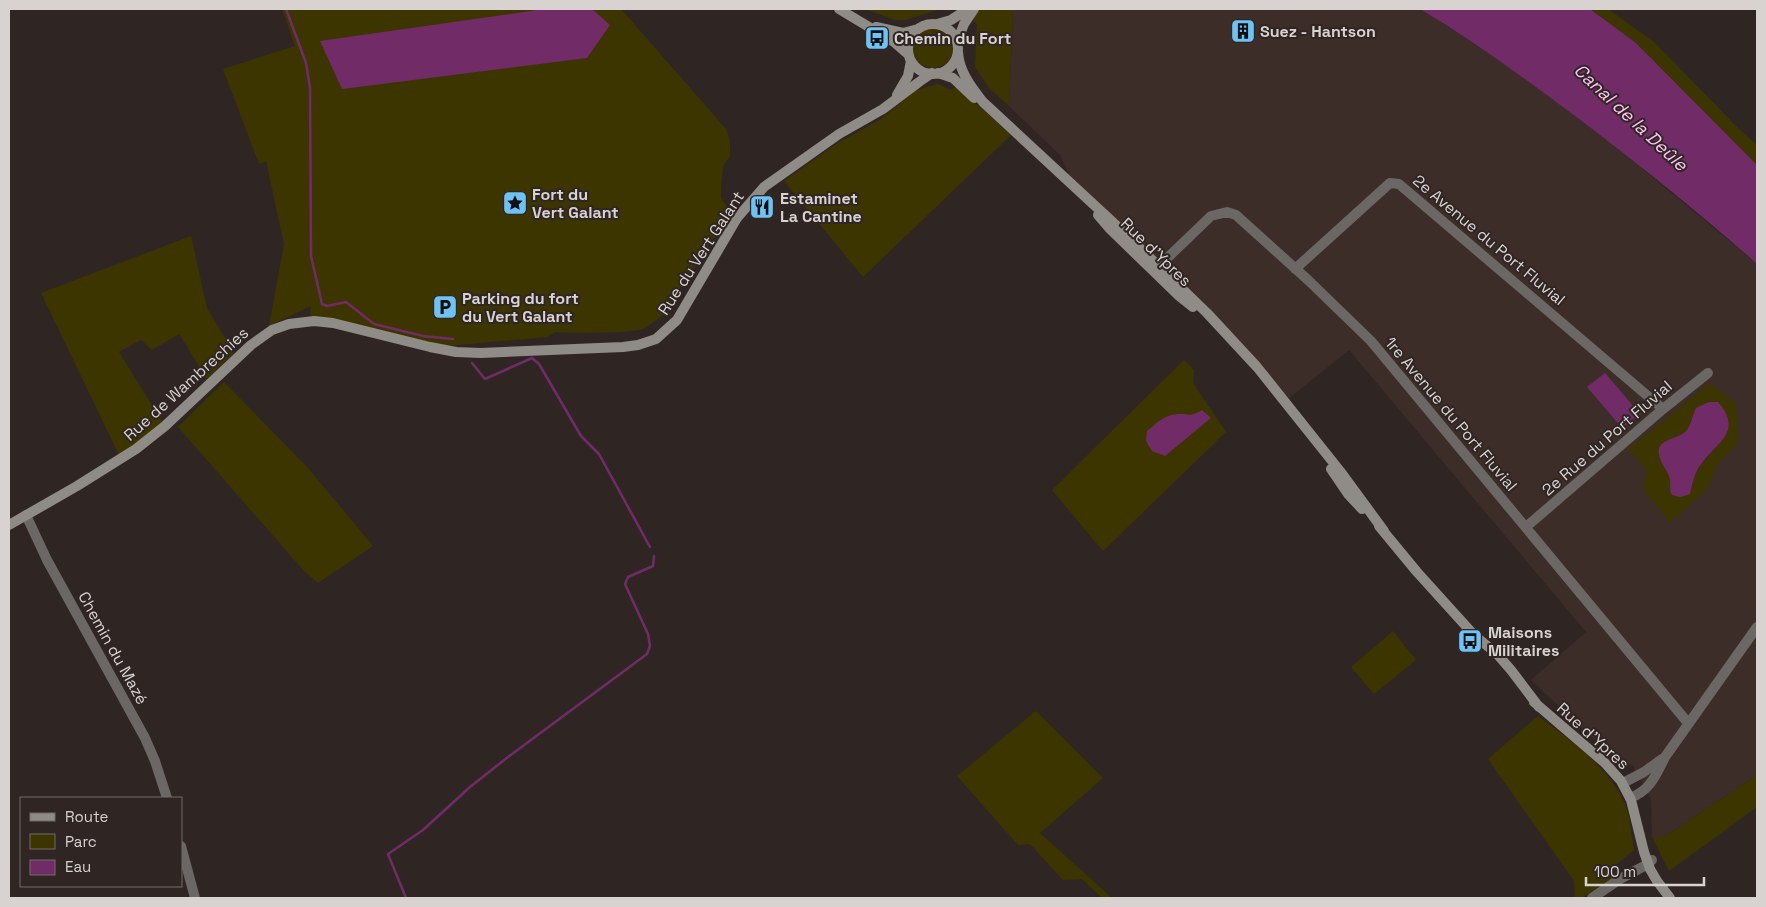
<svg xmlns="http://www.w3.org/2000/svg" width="1766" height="907" viewBox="0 0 1766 907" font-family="'Space Grotesk',sans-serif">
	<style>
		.built { fill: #3c2d29 }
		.green { fill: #3c3500; fill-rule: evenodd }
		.water { fill: #712c68 }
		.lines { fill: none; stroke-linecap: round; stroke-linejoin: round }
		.stream { stroke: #712c68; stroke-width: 2.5 }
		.street { stroke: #6a6764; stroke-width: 10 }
		.secondary { stroke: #8f8b86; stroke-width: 10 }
		.labels { text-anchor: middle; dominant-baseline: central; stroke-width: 4; stroke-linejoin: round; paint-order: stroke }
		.poi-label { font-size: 16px; font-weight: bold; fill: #d8d2d1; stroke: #2f2624; text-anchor: start }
		.street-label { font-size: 16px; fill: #d8d2d1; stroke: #2f2624 }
		.water-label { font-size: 18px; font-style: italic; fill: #fec2f3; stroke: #2f2624 }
	</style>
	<rect width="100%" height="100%" fill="#2f2624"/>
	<path class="built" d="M1013 9H1420L1499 59 1564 107 1626 155 1757 264V775L1664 837H1652L1651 799 1633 766 1607 751 1531 680 1586 632 1349 350 1288 399 1068 176 1069 173 1060 155 1009 106Z"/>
	<path class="green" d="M282 9H621L726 129 730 141V156L723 166 721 186V198L731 213 719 232 711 241 662 316 645 328 639 330 620 332 577 333 555 332 547 337 446 346 310 315 311 306 269 326 284 244 266 161 259 164 223 69 295 46Z
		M865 9H941L905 20H895Z
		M962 9H1013L1009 106 989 88 975 67 977 24Z
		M1590 9H1608L1654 42 1739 129 1757 145V165L1636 43Z
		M913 48a20 20 0 1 1 40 0a20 20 0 1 1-40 0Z
		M938 84 951 90 957 86 1011 135 863 277 784 181 838 143 881 119 916 90Z
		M191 236 207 308 234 353 207 379 179 334 152 350 141 340 119 352 163 423 119 455 41 293Z
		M1184 360 1194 370 1193 383 1226 432 1103 551 1052 490Z
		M224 382 308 468 373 546 318 583 304 571 178 427Z
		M1708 385H1713L1736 404 1739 441 1716 466 1709 487 1670 523 1643 489 1647 470 1628 449ZM1696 408 1728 432 1699 468 1689 493 1670 490 1671 483 1669 476 1673 438 1687 430Z
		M1393 631 1416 660 1374 694 1351 667Z
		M1036 711 1103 778 1040 833 1112 898H1102L1082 879 1063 880 1030 844 1018 845 957 776Z
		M1538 716C1569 740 1606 764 1623 800 1630 813 1631 835 1634 850L1608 871 1612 879 1581 898H1575L1574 881 1488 759Z
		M1757 775V807L1669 871 1652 837H1664Z"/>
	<path class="water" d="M545 9H592L610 25 587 58 342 89 320 41Z
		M1420 9H1590L1636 43 1757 165V264C1701 214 1642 167 1583 122 1530 82 1477 43 1420 9Z
		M1605 373 1640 414 1622 428 1587 387Z
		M1709 402H1718C1745 433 1714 443 1699 467 1694 475 1692 485 1690 494L1680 497 1672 495C1668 489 1672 483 1669 476 1666 469 1660 462 1659 454 1656 438 1679 440 1687 430 1691 425 1693 414 1696 408Z
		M1202 410 1211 418 1165 456 1152 451 1146 441 1147 431C1157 423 1165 414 1179 414 1190 414 1191 417 1202 410Z"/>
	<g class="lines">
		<path class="stream" d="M286 9 306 63 310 88 311 256 322 304 327 306 346 302 374 324 423 336 453 339
			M472 363 485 379 532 358 539 364 581 436 599 454 650 547
			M406 898 388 854 423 830 470 787 508 757 647 654 650 646 648 634 625 584 628 577 653 566 654 556"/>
		<path class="street" d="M1159 266 1211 216 1227 212 1236 215 1308 280 1371 341 1688 723
			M1295 269 1390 183 1399 184 1663 409
			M26 515 47 560 145 738 155 761 167 798
			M1526 527 1663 409 1708 373
			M1623 783 1644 772 1662 759
			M1630 798C1650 791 1656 775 1665 757L1757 627
			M181 846 195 898
			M1592 898 1620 879 1648 864 1652 860"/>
		<path class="secondary" d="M839 9 894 42 909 55
			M937 24 951 20 968 9
			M908 49a25 25 0 1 1 50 0a25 25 0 1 1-50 0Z
			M876 27 903 33 918 29
			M957 42 964 24 974 9
			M958 52C959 71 971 87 983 102L1119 228 1207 313 1257 367 1340 471 1384 531
			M938 73 953 78 974 98
			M897 95 908 76 911 61
			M1098 215 1110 229 1178 295 1193 307
			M1331 469 1348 494 1362 509
			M9 525 77 486 136 449 165 426 251 345 272 330 289 324 314 321 333 323 430 347 456 352 481 353 623 347 638 345 656 339 677 320 737 218 764 187 839 134 883 109 919 82 932 73
			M1379 526 1417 572 1474 635 1497 654 1511 670 1539 707
			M1534 702 1605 763 1621 781 1631 800 1644 852 1650 869 1657 881 1670 898"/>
	</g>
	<defs>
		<symbol id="building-square" viewBox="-11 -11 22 22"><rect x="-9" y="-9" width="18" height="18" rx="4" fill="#6fc2f4" stroke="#2f2624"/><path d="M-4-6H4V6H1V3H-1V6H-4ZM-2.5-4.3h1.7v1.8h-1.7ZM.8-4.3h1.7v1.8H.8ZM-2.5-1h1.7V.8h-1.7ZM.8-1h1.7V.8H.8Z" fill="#111"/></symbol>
		<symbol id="bus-square" viewBox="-11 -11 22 22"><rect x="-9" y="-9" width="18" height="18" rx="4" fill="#6fc2f4" stroke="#2f2624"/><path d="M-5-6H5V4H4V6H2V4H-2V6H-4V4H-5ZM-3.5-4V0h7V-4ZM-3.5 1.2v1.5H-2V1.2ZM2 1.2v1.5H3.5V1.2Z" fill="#111"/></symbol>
		<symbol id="sight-square" viewBox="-11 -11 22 22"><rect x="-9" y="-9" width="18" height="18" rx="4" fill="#6fc2f4" stroke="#2f2624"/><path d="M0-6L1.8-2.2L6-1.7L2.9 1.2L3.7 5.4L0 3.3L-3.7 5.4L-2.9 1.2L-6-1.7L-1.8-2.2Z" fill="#111"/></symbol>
		<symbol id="restaurant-square" viewBox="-11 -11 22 22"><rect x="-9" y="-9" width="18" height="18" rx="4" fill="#6fc2f4" stroke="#2f2624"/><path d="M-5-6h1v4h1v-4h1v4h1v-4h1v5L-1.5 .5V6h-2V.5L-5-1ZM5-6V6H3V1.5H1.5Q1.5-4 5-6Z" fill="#111"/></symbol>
		<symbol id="parking-square" viewBox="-11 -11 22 22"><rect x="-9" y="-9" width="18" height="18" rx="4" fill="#6fc2f4" stroke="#2f2624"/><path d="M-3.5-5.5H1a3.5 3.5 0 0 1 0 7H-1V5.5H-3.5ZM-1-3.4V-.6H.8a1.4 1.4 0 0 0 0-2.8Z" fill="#111"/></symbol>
	</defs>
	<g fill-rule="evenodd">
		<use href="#building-square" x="1229" y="17" width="28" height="28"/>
		<use href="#bus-square" x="863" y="24" width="28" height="28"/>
		<use href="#sight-square" x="501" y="189" width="28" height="28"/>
		<use href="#restaurant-square" x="748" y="193" width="28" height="28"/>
		<use href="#parking-square" x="431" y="293" width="28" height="28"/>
		<use href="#bus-square" x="1456" y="627" width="28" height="28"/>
	</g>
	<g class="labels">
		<g class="poi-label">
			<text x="1260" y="31">Suez - Hantson</text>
			<text x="894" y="38">Chemin du Fort</text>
			<text x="532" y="194">Fort du<tspan x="532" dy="18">Vert Galant</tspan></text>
			<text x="780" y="198">Estaminet<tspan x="780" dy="18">La Cantine</tspan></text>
			<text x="462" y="298">Parking du fort<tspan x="462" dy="18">du Vert Galant</tspan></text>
			<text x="1488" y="632">Maisons<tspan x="1488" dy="18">Militaires</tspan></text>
		</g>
		<g class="street-label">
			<text transform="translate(1489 240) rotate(40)">2e Avenue du Port Fluvial</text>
			<text transform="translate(1156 252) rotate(44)">Rue d'Ypres</text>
			<text transform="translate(701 253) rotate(-57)">Rue du Vert Galant</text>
			<text transform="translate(186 384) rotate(-42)">Rue de Wambrechies</text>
			<text transform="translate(1451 414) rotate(50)">1re Avenue du Port Fluvial</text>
			<text transform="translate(1607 438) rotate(-41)">2e Rue du Port Fluvial</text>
			<text transform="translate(113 648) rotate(61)">Chemin du Mazé</text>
			<text transform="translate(1593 736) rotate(42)">Rue d'Ypres</text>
		</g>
		<g class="water-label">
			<text transform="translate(1631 117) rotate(43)">Canal de la Deûle</text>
		</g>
	</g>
	<rect width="1766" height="907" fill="none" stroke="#d8d2d1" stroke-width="20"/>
	<rect x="20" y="797" width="162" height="90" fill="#2f2624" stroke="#736b69"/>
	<rect x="30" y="813" width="25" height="8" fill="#8f8b86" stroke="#736b69"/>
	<text x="65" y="822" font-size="15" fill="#d8d2d1">Route</text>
	<rect x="30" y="834" width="25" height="15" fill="#3c3500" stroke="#736b69"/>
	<text x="65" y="847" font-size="15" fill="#d8d2d1">Parc</text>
	<rect x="30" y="860" width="25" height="15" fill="#712c68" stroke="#736b69"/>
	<text x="65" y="872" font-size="15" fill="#d8d2d1">Eau</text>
	<path d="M1586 877v8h118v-8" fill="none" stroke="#d8d2d1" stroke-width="2.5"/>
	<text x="1594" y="877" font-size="15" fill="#d8d2d1" stroke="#2f2624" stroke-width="4" paint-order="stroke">100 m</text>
</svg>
